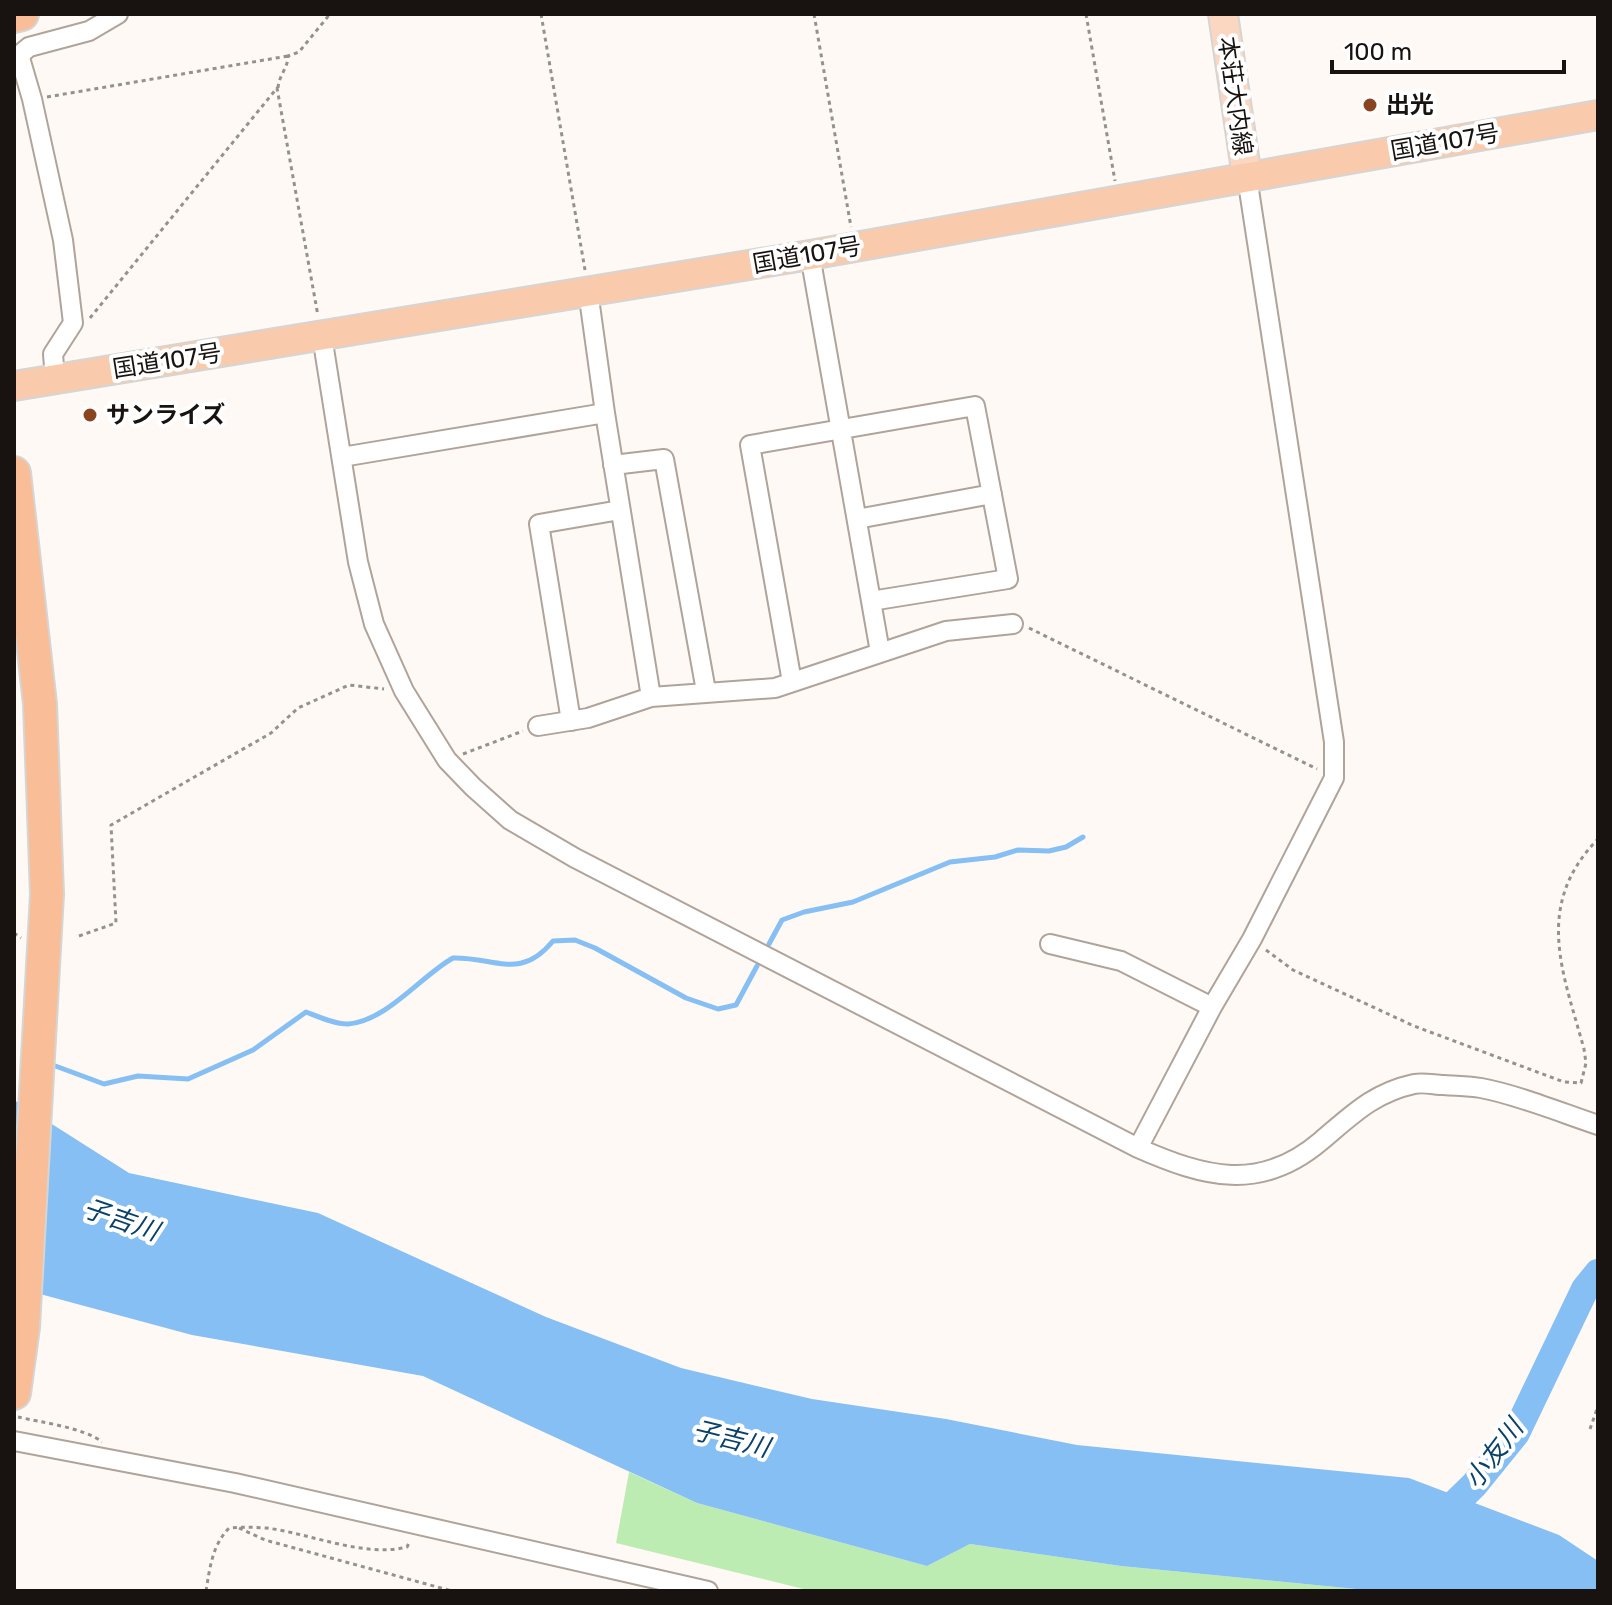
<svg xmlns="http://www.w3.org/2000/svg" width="1612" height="1605" viewBox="0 0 1612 1605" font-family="Rubik,'Noto Sans JP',sans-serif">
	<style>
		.green { fill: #bdecb2 }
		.water { fill: #86bff3 }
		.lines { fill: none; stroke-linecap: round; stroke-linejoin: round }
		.stream { stroke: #86bff3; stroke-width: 5 }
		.river { stroke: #86bff3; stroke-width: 28 }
		.minor-casing { stroke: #b0a39a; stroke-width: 22 }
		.primary-casing { stroke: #d5d5d4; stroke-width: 32 }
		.trunk-casing { stroke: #d5d5d4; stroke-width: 32 }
		.motorway-casing { stroke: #d5d5d4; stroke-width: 36 }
		.path { stroke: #96918d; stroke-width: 3; stroke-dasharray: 4 4; stroke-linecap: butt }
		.minor { stroke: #fff; stroke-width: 18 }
		.primary { stroke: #fbd7c1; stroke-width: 28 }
		.trunk { stroke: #facaac; stroke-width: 28 }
		.motorway { stroke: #f9bd97; stroke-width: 32 }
		.poi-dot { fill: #8b4420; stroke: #fff; stroke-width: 3 }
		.labels { text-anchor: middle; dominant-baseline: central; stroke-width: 8; stroke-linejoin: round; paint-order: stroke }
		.street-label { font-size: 24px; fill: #181310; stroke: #fff }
		.poi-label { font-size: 24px; font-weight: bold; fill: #181310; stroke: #fff; text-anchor: start }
		.water-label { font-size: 26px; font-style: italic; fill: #09416b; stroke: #fff }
	</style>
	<rect width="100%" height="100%" fill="#fff9f5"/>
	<path class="green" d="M629 1472 697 1503 927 1566 970 1544 1121 1566 1376 1591H812L616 1543Z"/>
	<path class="water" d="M14 1100 129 1173 318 1213 546 1317 681 1368 812 1399 946 1419 1077 1445 1409 1478 1559 1535 1598 1561V1591H1376L1121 1566 970 1544 927 1566 697 1503 423 1376 192 1335 14 1287Z"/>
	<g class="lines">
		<path class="stream" d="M769 944 782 920 804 912 853 902 950 862 995 857 1018 850 1049 851 1066 847 1083 837
			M50 1064 104 1084 138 1076 188 1079 253 1050 306 1012C319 1017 334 1024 348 1024 387 1021 422 975 453 958 496 957 520 981 553 941L575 940 595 948 686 998 718 1009 736 1005 757 966"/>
		<path class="river" d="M1434 1524 1474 1485 1516 1433 1585 1289 1598 1273"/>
		<defs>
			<path id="minor" d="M810 255 880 652
				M588 291 605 413 651 697
				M322 336 358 562 374 624 404 691 447 760 473 787 510 820 575 858 1138 1148C1204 1177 1260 1193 1321 1141 1352 1115 1373 1093 1414 1084 1424 1082 1435 1085 1444 1085 1456 1086 1469 1086 1481 1088 1518 1095 1562 1113 1598 1125
				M55 379 53 354 73 323 63 240 32 99 20 58 23 52 29 47 89 31 118 14
				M342 457 605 413
				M613 465 664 459 706 691
				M857 519 992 494
				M792 682 750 445 975 406 1008 579 871 601
				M571 721 539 524 620 510
				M538 726 588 718 651 697 775 688 946 631 1013 624
				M1050 944 1121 961 1212 1007
				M1138 1148 1212 1007 1252 939 1334 778V742L1247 177
				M14 1441 235 1483 708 1591"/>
			<path id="primary" d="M1223 14 1247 177"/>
			<path id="trunk" d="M14 386 810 255 1598 115"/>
			<path id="motorway" d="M14 16 22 14
				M14 473 40 704 47 894 23 1327 14 1393"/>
		</defs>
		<use href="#minor" class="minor-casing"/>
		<use href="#primary" class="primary-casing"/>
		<use href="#trunk" class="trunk-casing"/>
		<use href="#motorway" class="motorway-casing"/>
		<path class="path" d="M541 14 585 270
			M814 14 851 227
			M1086 14 1115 181
			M278 88C279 75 288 68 288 56L299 52 330 14
			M47 97 288 56
			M90 318 277 88 318 316
			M1029 628 1317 769
			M463 754 523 731
			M14 933 21 938
			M79 936 116 923 111 825 271 733 298 708 349 685 384 689
			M1266 950 1293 970 1414 1026 1564 1082 1581 1083 1586 1063 1584 1049C1563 972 1533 906 1598 839
			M18 1417C40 1422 85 1428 102 1442
			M1590 1429 1598 1406
			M239 1528 265 1540 452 1591
			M206 1591C210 1567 212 1546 229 1528 242 1527 253 1527 266 1528 309 1533 364 1558 407 1547L410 1541"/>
		<use href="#minor" class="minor"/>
		<use href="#primary" class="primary"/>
		<use href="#trunk" class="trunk"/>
		<use href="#motorway" class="motorway"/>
	</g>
	<g class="poi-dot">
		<circle cx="1370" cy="105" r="8"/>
		<circle cx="90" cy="415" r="8"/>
	</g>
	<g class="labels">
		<g class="street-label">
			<text transform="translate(1235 96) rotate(82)">本荘大内線</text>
			<text transform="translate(1445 142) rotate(-10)">国道107号</text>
			<text transform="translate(807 255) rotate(-10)">国道107号</text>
			<text transform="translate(167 361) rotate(-9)">国道107号</text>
		</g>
		<g class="poi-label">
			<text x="1386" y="105">出光</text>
			<text x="106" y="415">サンライズ</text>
		</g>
		<g class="water-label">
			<text transform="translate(121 1220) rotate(19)">子吉川</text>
			<text transform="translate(731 1439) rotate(14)">子吉川</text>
			<text transform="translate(1494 1454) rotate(-53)">小友川</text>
		</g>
	</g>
	<rect width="1612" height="1605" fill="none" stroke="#181310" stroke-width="32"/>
	<path d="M1332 60v12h232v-12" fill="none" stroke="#181310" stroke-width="4"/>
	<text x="1344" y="60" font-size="24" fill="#181310" stroke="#ffffff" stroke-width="6" paint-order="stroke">100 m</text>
</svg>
